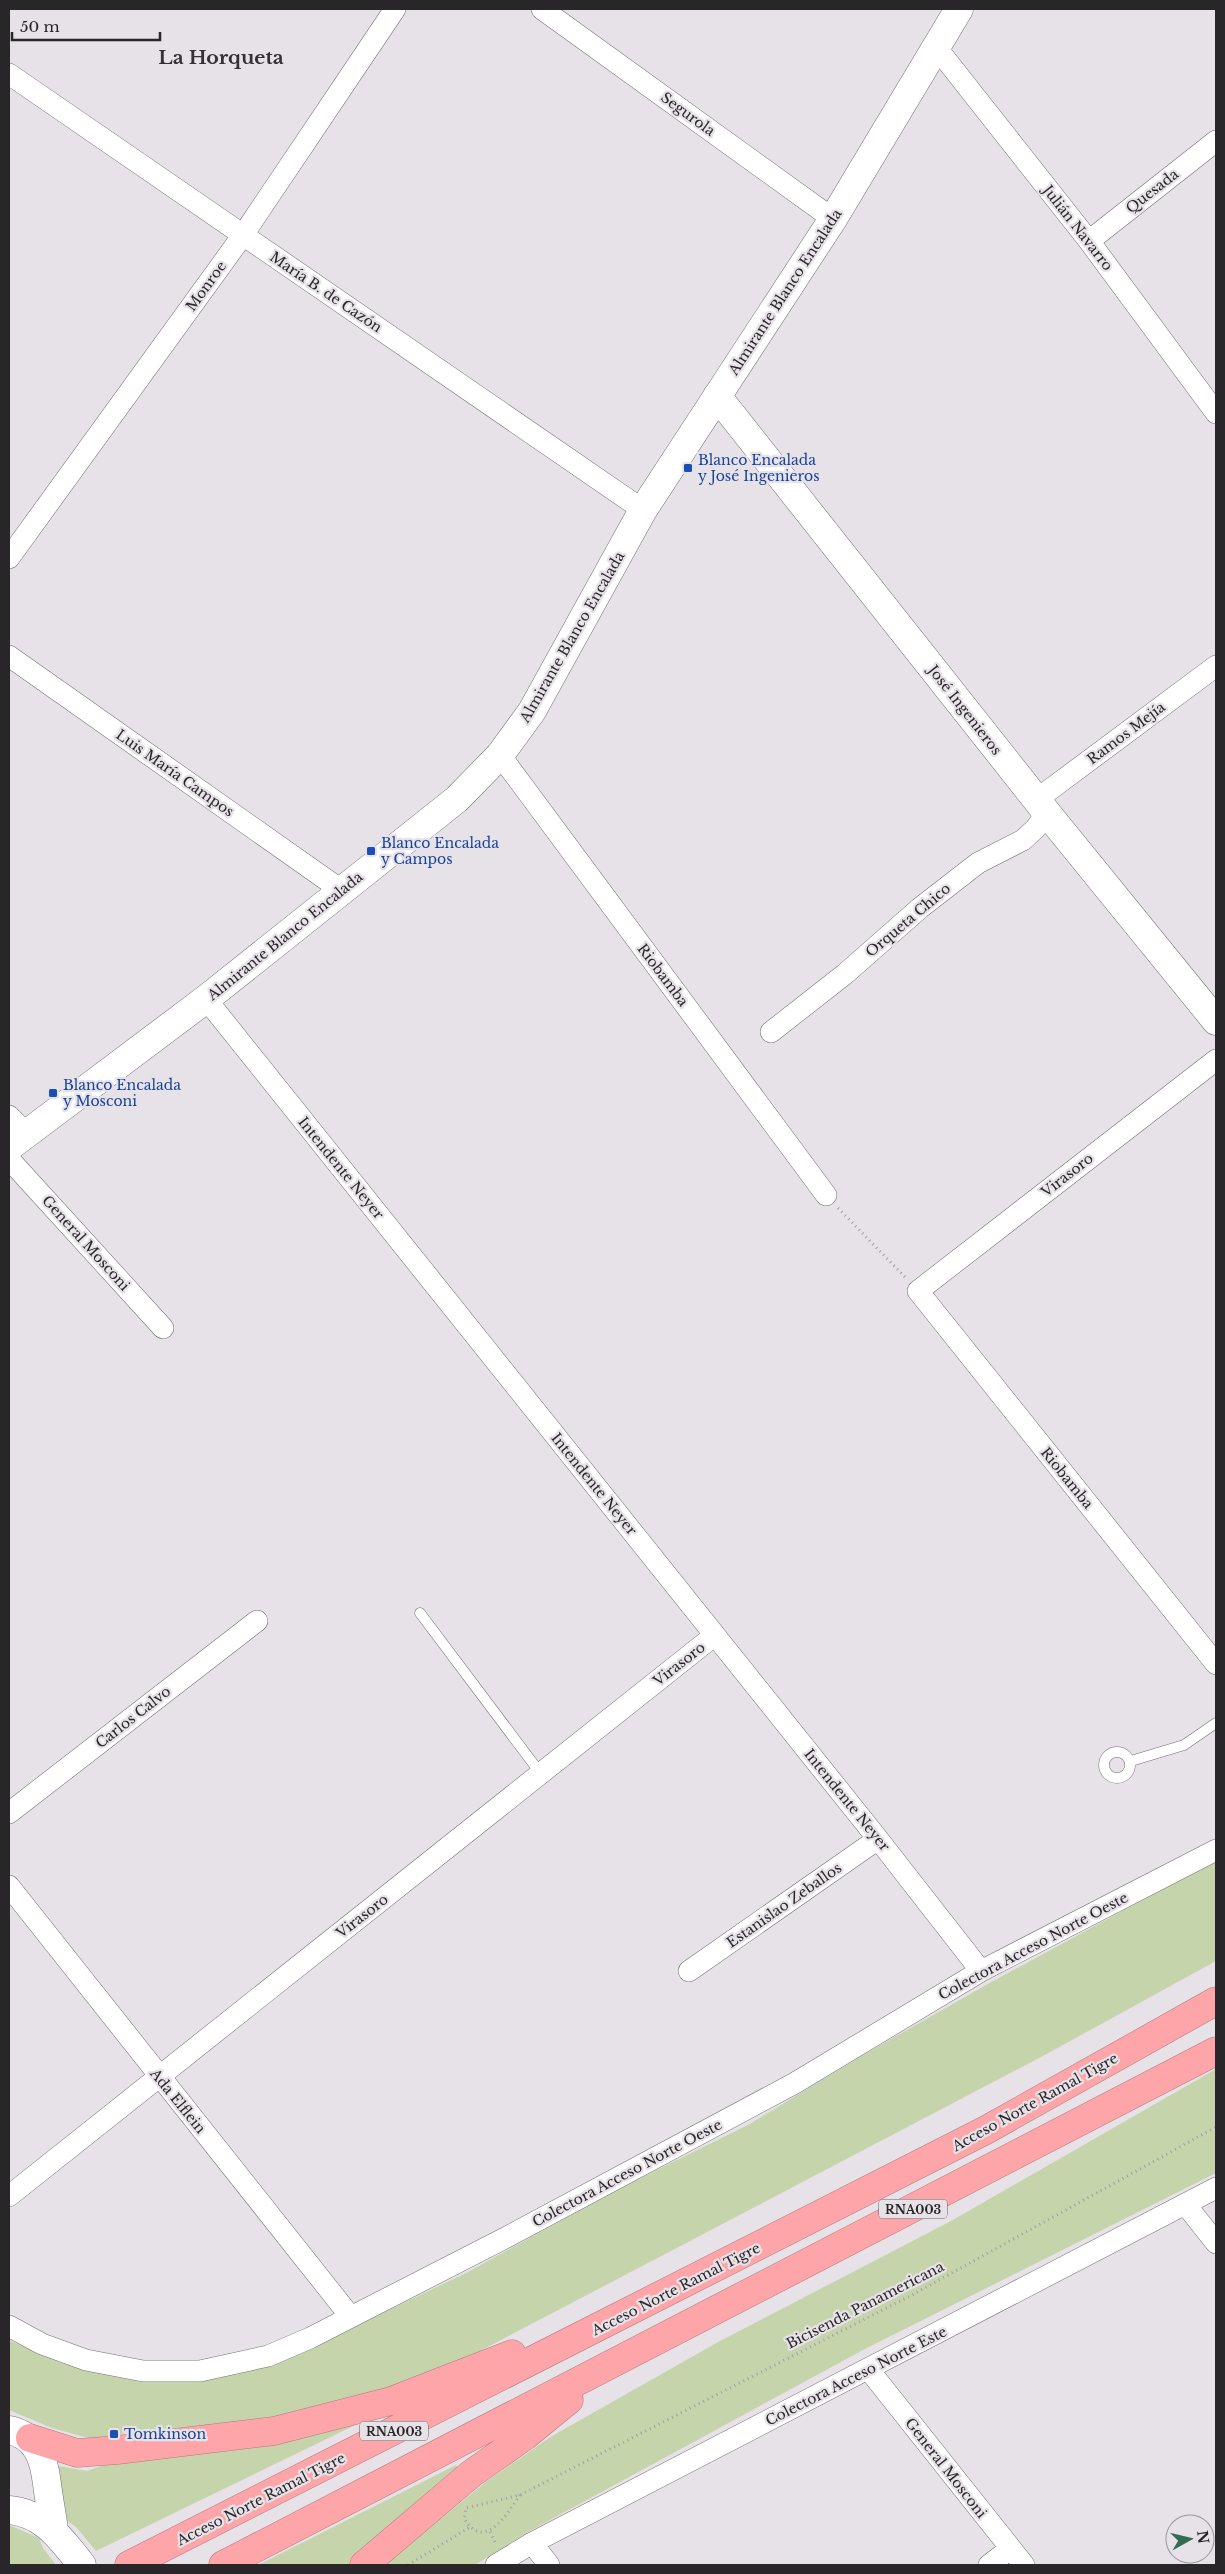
<svg xmlns="http://www.w3.org/2000/svg" width="1225" height="2574" viewBox="0 0 1225 2574" font-family="'Libre Baskerville',serif">
	<style>
		.green { fill: #c6d4ac }
		.lines { fill: none; stroke-linecap: round; stroke-linejoin: round }
		.lane-casing { stroke: #746f75; stroke-width: 11 }
		.street-casing { stroke: #746f75; stroke-width: 22 }
		.secondary-casing { stroke: #746f75; stroke-width: 29 }
		.highway-casing { stroke: #b2797b; stroke-width: 29 }
		.path { stroke: #a19da1; stroke-width: 3; stroke-dasharray: 1 4; stroke-linecap: butt }
		.lane { stroke: #fff; stroke-width: 10 }
		.street { stroke: #fff; stroke-width: 21 }
		.secondary { stroke: #fff; stroke-width: 28 }
		.highway { stroke: #fda5a8; stroke-width: 28 }
		.transit-dot { fill: #1a4fb4; stroke: #e7e2e8; stroke-width: 2 }
		.labels { text-anchor: middle; dominant-baseline: central; stroke-width: 4.5; stroke-linejoin: round; paint-order: stroke }
		.shield { fill: #e7e2e8; stroke: #615e62; stroke-width: 1 }
		.shield-label { font-size: 12px; font-weight: bold; fill: #282628 }
		.street-label { font-size: 14px; fill: #282628; stroke: #e7e2e8 }
		.transit-label { font-size: 14px; fill: #164399; stroke: #e7e2e8; text-anchor: start }
		.district-label { font-size: 19px; font-weight: bold; fill: #343035; stroke: #e7e2e8 }
	</style>
	<rect width="100%" height="100%" fill="#e7e2e8"/>
	<path class="green" d="M1216 1860V1961L1043 2056 461 2361 380 2395 313 2407 271 2420 165 2430 131 2431 115 2436 88 2438 52 2428 9 2410V2340L61 2363 141 2382 193 2381 239 2374 318 2344 468 2272 624 2186 748 2125 870 2051 986 1985Z
		M1216 2069V2173L863 2350 528 2532 475 2565H385L487 2481 552 2436 720 2341 951 2221Z
		M380 2413 96 2551 76 2527 58 2514 53 2465 87 2471 112 2462Z
		M456 2465 459 2469 440 2481 349 2565H258Z
		M9 2525 39 2538 43 2548 56 2565H9Z"/>
	<g class="lines">
		<defs>
			<path id="lane" d="M420 1613 541 1774
				M1104 1765a13 13 0 1 1 26 0a13 13 0 1 1-26 0Z
				M1131 1761 1184 1745 1216 1723"/>
			<path id="street" d="M542 9 833 219
				M936 47 1089 241 1216 413
				M9 74 643 510
				M1089 241 1216 141
				M9 558 243 235 395 9
				M9 656 341 890
				M500 755 826 1195
				M1036 800 1216 666
				M206 999 878 1839 981 1971
				M771 1032 845 974 920 908 978 863 1023 840 1035 829 1047 813
				M1216 1060 918 1291 1216 1664
				M9 1116 27 1134
				M9 1159 163 1328
				M9 1813 257 1621
				M9 1886 350 2316
				M689 1971 878 1839
				M9 2196 715 1635
				M1186 2205 1216 2243
				M9 2326 42 2344 86 2360 143 2371H200L268 2356 310 2338 507 2237 795 2083 981 1971 1216 1850
				M869 2370 1024 2565
				M532 2543 549 2565
				M496 2565 532 2543 1216 2188
				M989 2565 1010 2549"/>
			<path id="secondary" d="M717 396 1047 813 1216 1021
				M9 1147 206 999 457 799 500 755 532 711 643 510 833 219 959 9
				M9 2430C37 2436 44 2458 47 2484 49 2500 52 2515 54 2530
				M9 2510C44 2513 62 2540 82 2565"/>
			<path id="highway" d="M30 2438 77 2453 117 2450 274 2431 391 2401 512 2354
				M129 2565 986 2130 1216 2001
				M223 2565 1216 2051
				M364 2565 471 2474 525 2436 569 2400"/>
		</defs>
		<use href="#lane" class="lane-casing"/>
		<use href="#street" class="street-casing"/>
		<use href="#secondary" class="secondary-casing"/>
		<use href="#highway" class="highway-casing"/>
		<path class="path" d="M838 1208 905 1277
			M520 2495C507 2514 484 2553 464 2518L466 2508 520 2495 912 2295 1216 2127
			M490 2532 496 2544
			M408 2565 470 2527"/>
		<use href="#lane" class="lane"/>
		<use href="#street" class="street"/>
		<use href="#secondary" class="secondary"/>
		<use href="#highway" class="highway"/>
	</g>
	<g class="transit-dot">
		<rect x="683" y="463" width="10" height="10" rx="2.5"/>
		<rect x="366" y="846" width="10" height="10" rx="2.5"/>
		<rect x="48" y="1088" width="10" height="10" rx="2.5"/>
		<rect x="109" y="2429" width="10" height="10" rx="2.5"/>
	</g>
	<g class="labels">
		<g class="shield">
			<rect x="879" y="2199.5" width="68" height="19" rx="4"/>
			<rect x="360" y="2421.5" width="68" height="19" rx="4"/>
		</g>
		<g class="shield-label">
			<text x="913" y="2209">RNA003</text>
			<text x="394" y="2431">RNA003</text>
		</g>
		<g class="street-label">
			<text transform="translate(688 114) rotate(36)">Segurola</text>
			<text transform="translate(1152 191) rotate(-38)">Quesada</text>
			<text transform="translate(1078 228) rotate(52)">Julián Navarro</text>
			<text transform="translate(206 286) rotate(-54)">Monroe</text>
			<text transform="translate(326 292) rotate(34)">María B. de Cazón</text>
			<text transform="translate(785 292) rotate(-57)">Almirante Blanco Encalada</text>
			<text transform="translate(572 637) rotate(-60)">Almirante Blanco Encalada</text>
			<text transform="translate(965 710) rotate(52)">José Ingenieros</text>
			<text transform="translate(1126 733) rotate(-37)">Ramos Mejía</text>
			<text transform="translate(175 773) rotate(35)">Luis María Campos</text>
			<text transform="translate(908 920) rotate(-40)">Orqueta Chico</text>
			<text transform="translate(285 936) rotate(-39)">Almirante Blanco Encalada</text>
			<text transform="translate(663 975) rotate(53)">Riobamba</text>
			<text transform="translate(341 1168) rotate(51)">Intendente Neyer</text>
			<text transform="translate(1067 1175) rotate(-38)">Virasoro</text>
			<text transform="translate(86 1243) rotate(48)">General Mosconi</text>
			<text transform="translate(1067 1478) rotate(51)">Riobamba</text>
			<text transform="translate(594 1484) rotate(51)">Intendente Neyer</text>
			<text transform="translate(679 1664) rotate(-38)">Virasoro</text>
			<text transform="translate(133 1717) rotate(-38)">Carlos Calvo</text>
			<text transform="translate(847 1800) rotate(51)">Intendente Neyer</text>
			<text transform="translate(784 1905) rotate(-35)">Estanislao Zeballos</text>
			<text transform="translate(362 1916) rotate(-38)">Virasoro</text>
			<text transform="translate(1033 1946) rotate(-28)">Colectora Acceso Norte Oeste</text>
			<text transform="translate(178 2101) rotate(51)">Ada Elflein</text>
			<text transform="translate(1035 2102) rotate(-29)">Acceso Norte Ramal Tigre</text>
			<text transform="translate(627 2173) rotate(-28)">Colectora Acceso Norte Oeste</text>
			<text transform="translate(676 2289) rotate(-27)">Acceso Norte Ramal Tigre</text>
			<text transform="translate(865 2305) rotate(-27)">Bicisenda Panamericana</text>
			<text transform="translate(856 2376) rotate(-27)">Colectora Acceso Norte Este</text>
			<text transform="translate(946 2468) rotate(52)">General Mosconi</text>
			<text transform="translate(261 2499) rotate(-27)">Acceso Norte Ramal Tigre</text>
		</g>
		<g class="transit-label">
			<text x="698" y="460">Blanco Encalada<tspan x="698" dy="16">y José Ingenieros</tspan></text>
			<text x="381" y="843">Blanco Encalada<tspan x="381" dy="16">y Campos</tspan></text>
			<text x="63" y="1085">Blanco Encalada<tspan x="63" dy="16">y Mosconi</tspan></text>
			<text x="124" y="2434">Tomkinson</text>
		</g>
		<g class="district-label">
			<text x="221" y="57">La Horqueta</text>
		</g>
	</g>
	<rect width="1225" height="2574" fill="none" stroke="#282628" stroke-width="20"/>
	<g transform="translate(1190 2539) rotate(82)"><circle r="24" fill="#e7e2e8" stroke="#9b979b"/>
	<path d="M0-4L9 19L0 12L-9 19Z" fill="#326c54"/>
	<text y="-8" font-size="14" font-weight="bold" text-anchor="middle" fill="#282628">N</text>
	</g>
	<path d="M12 32v8h148v-8" fill="none" stroke="#282628" stroke-width="2.5"/>
	<text x="20" y="32" font-size="15" fill="#282628" stroke="#e7e2e8" stroke-width="4" paint-order="stroke">50 m</text>
</svg>
